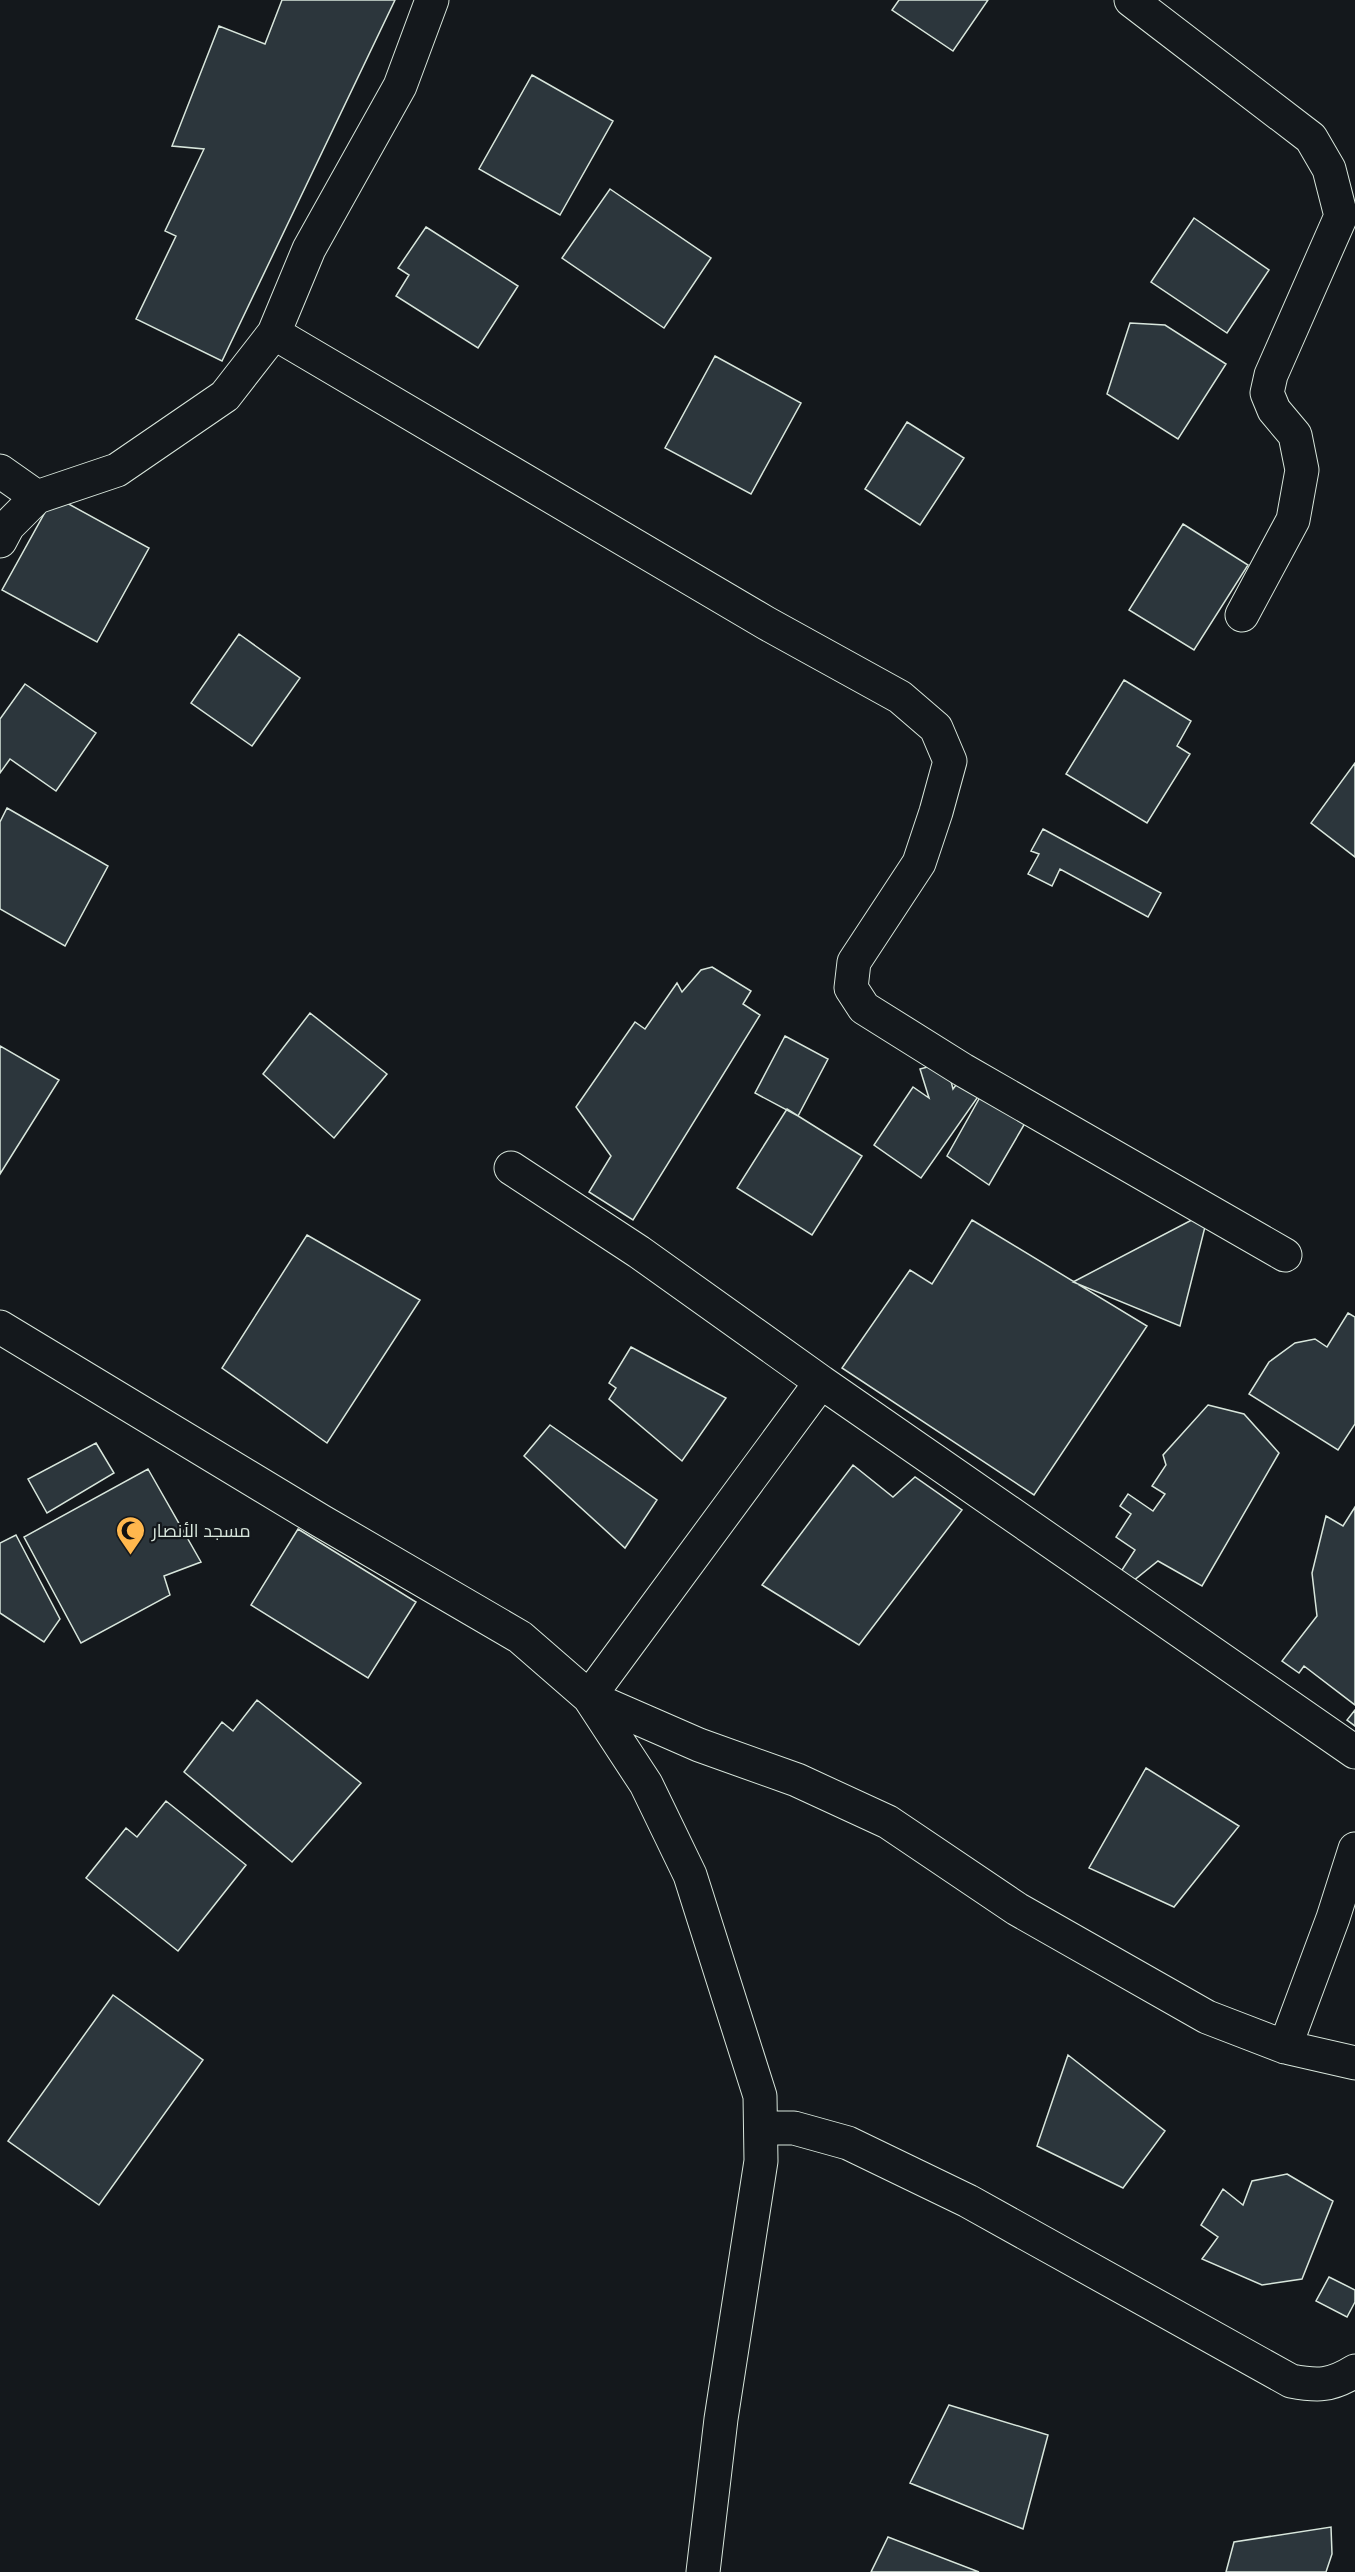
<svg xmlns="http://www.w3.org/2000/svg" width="1355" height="2572" viewBox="0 0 1355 2572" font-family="'Golos Text',Cairo,sans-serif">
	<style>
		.building { fill: #2c363c; stroke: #d8e6dc; stroke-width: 1.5 }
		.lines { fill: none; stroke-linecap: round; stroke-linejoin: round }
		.street-casing { stroke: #d8e6dc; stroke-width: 35 }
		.street { stroke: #14181c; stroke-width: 33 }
		.labels { text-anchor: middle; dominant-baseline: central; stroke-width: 4.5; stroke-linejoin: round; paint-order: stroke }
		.poi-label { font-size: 18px; fill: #d8e6dc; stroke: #14181c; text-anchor: start }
	</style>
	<rect width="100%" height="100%" fill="#14181c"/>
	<path class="building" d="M282 0H395L222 361 136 319 176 236 165 231 204 149 172 146 219 26 265 44Z
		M899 0H988L953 51 892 10Z
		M532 75 613 121 560 215 479 169Z
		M610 189 711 258 664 328 562 258Z
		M1194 218 1269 270 1227 333 1151 282Z
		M426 227 518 286 478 348 396 296 409 275 398 268Z
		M1130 323 1165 325 1226 364 1178 439 1107 394Z
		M715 356 801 403 751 494 665 448Z
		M907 422 964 458 920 525 865 489Z
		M54 496 149 548 97 642 2 590Z
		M1183 524 1248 565 1194 650 1129 610Z
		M239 634 300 678 252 746 191 703Z
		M1124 680 1191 721 1177 746 1190 754 1147 823 1066 774Z
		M25 684 96 733 56 791 10 759 0 773V719Z
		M1355 763V857L1311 823Z
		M7 808 108 866 65 946 0 909V822Z
		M1043 829 1161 893 1148 917 1060 869 1052 886 1028 874 1039 854 1031 851Z
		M712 967 751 991 743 1004 760 1015 633 1220 589 1192 611 1156 576 1107 635 1022 645 1029 677 983 682 992 701 970Z
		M310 1013 387 1074 334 1138 263 1074Z
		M785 1036 828 1059 798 1116 755 1093Z
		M0 1046 59 1080 0 1174Z
		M946 1062 953 1089 962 1077 982 1091 921 1178 874 1145 913 1087 929 1098 920 1069Z
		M984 1090 1028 1118 989 1185 947 1156Z
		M787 1109 862 1156 812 1235 737 1188Z
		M1209 1211 1180 1326 1073 1282Z
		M972 1220 1147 1326 1034 1495 842 1368 910 1270 932 1284Z
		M307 1235 420 1300 327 1443 222 1368Z
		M1348 1313 1355 1317V1424L1338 1450 1249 1394 1269 1362 1295 1343 1315 1339 1327 1347Z
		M631 1347 726 1398 682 1461 609 1399 616 1388 609 1383Z
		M1208 1405 1244 1414 1279 1453 1202 1586 1158 1561 1133 1581 1120 1573 1135 1550 1116 1537 1131 1514 1120 1506 1128 1494 1153 1511 1165 1494 1152 1486 1166 1465 1163 1455Z
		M550 1425 657 1500 625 1548 524 1456Z
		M96 1443 114 1473 47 1513 28 1479Z
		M853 1465 893 1497 915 1477 962 1510 859 1645 762 1585Z
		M148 1469 201 1562 164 1576 170 1595 81 1643 24 1537Z
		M1355 1507V1705L1304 1666 1299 1673 1282 1661 1317 1616 1312 1573 1326 1516 1343 1526Z
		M298 1529 416 1602 368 1678 251 1605Z
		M16 1535 60 1619 44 1642 0 1613V1543Z
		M257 1700 361 1783 292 1862 184 1772 222 1722 233 1731Z
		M1355 1710V1726L1347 1720Z
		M1146 1768 1239 1826 1174 1907 1089 1868Z
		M166 1801 246 1865 178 1951 86 1878 126 1828 137 1837Z
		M113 1995 203 2060 99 2205 8 2141Z
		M1068 2055 1165 2131 1123 2188 1037 2146Z
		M1287 2174 1333 2201 1302 2279 1262 2285 1202 2259 1218 2237 1201 2225 1223 2189 1243 2205 1252 2181Z
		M1329 2277 1355 2290V2302L1347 2317 1316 2301Z
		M949 2405 1048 2435 1023 2529 910 2483Z
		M1331 2527 1332 2554 1326 2572H1226L1234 2542Z
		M888 2537 979 2572H871Z"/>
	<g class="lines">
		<defs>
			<path id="street" d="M1131 0 1311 138 1329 169 1341 216 1271 375 1267 393 1274 410 1295 435 1302 470 1293 520 1242 615
				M274 333 766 623 900 697 936 728 950 761 936 812 919 863 854 962 851 988 864 1008 963 1070 1285 1255
				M0 471 37 497
				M0 541 8 526 37 497 117 470 225 396 274 333 309 249 400 86 432 0
				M511 1168 639 1252 821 1382 589 1697 699 1745 797 1780 888 1822 1017 1909 1207 2017 1285 2047 1355 2063
				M0 1327 321 1521 520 1637 589 1697 646 1784 690 1875 760 2096 761 2161 721 2419 703 2572
				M821 1382 1355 1752
				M1285 2047 1333 1918 1355 1849
				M761 2128H794L848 2143 968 2201 1291 2381C1318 2386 1331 2386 1355 2371"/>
		</defs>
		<use href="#street" class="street-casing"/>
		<use href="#street" class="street"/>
	</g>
	<defs>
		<symbol id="mosque-pin" viewBox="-11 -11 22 30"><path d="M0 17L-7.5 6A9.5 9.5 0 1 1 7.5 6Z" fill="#ffb74d" stroke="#14181c"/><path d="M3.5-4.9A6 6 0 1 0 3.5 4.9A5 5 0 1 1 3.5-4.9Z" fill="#111"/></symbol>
	</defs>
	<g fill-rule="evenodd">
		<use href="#mosque-pin" x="114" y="1514" width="33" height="45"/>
	</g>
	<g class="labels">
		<g class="poi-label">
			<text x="152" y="1530">مسجد الأنصار</text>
		</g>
	</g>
</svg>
